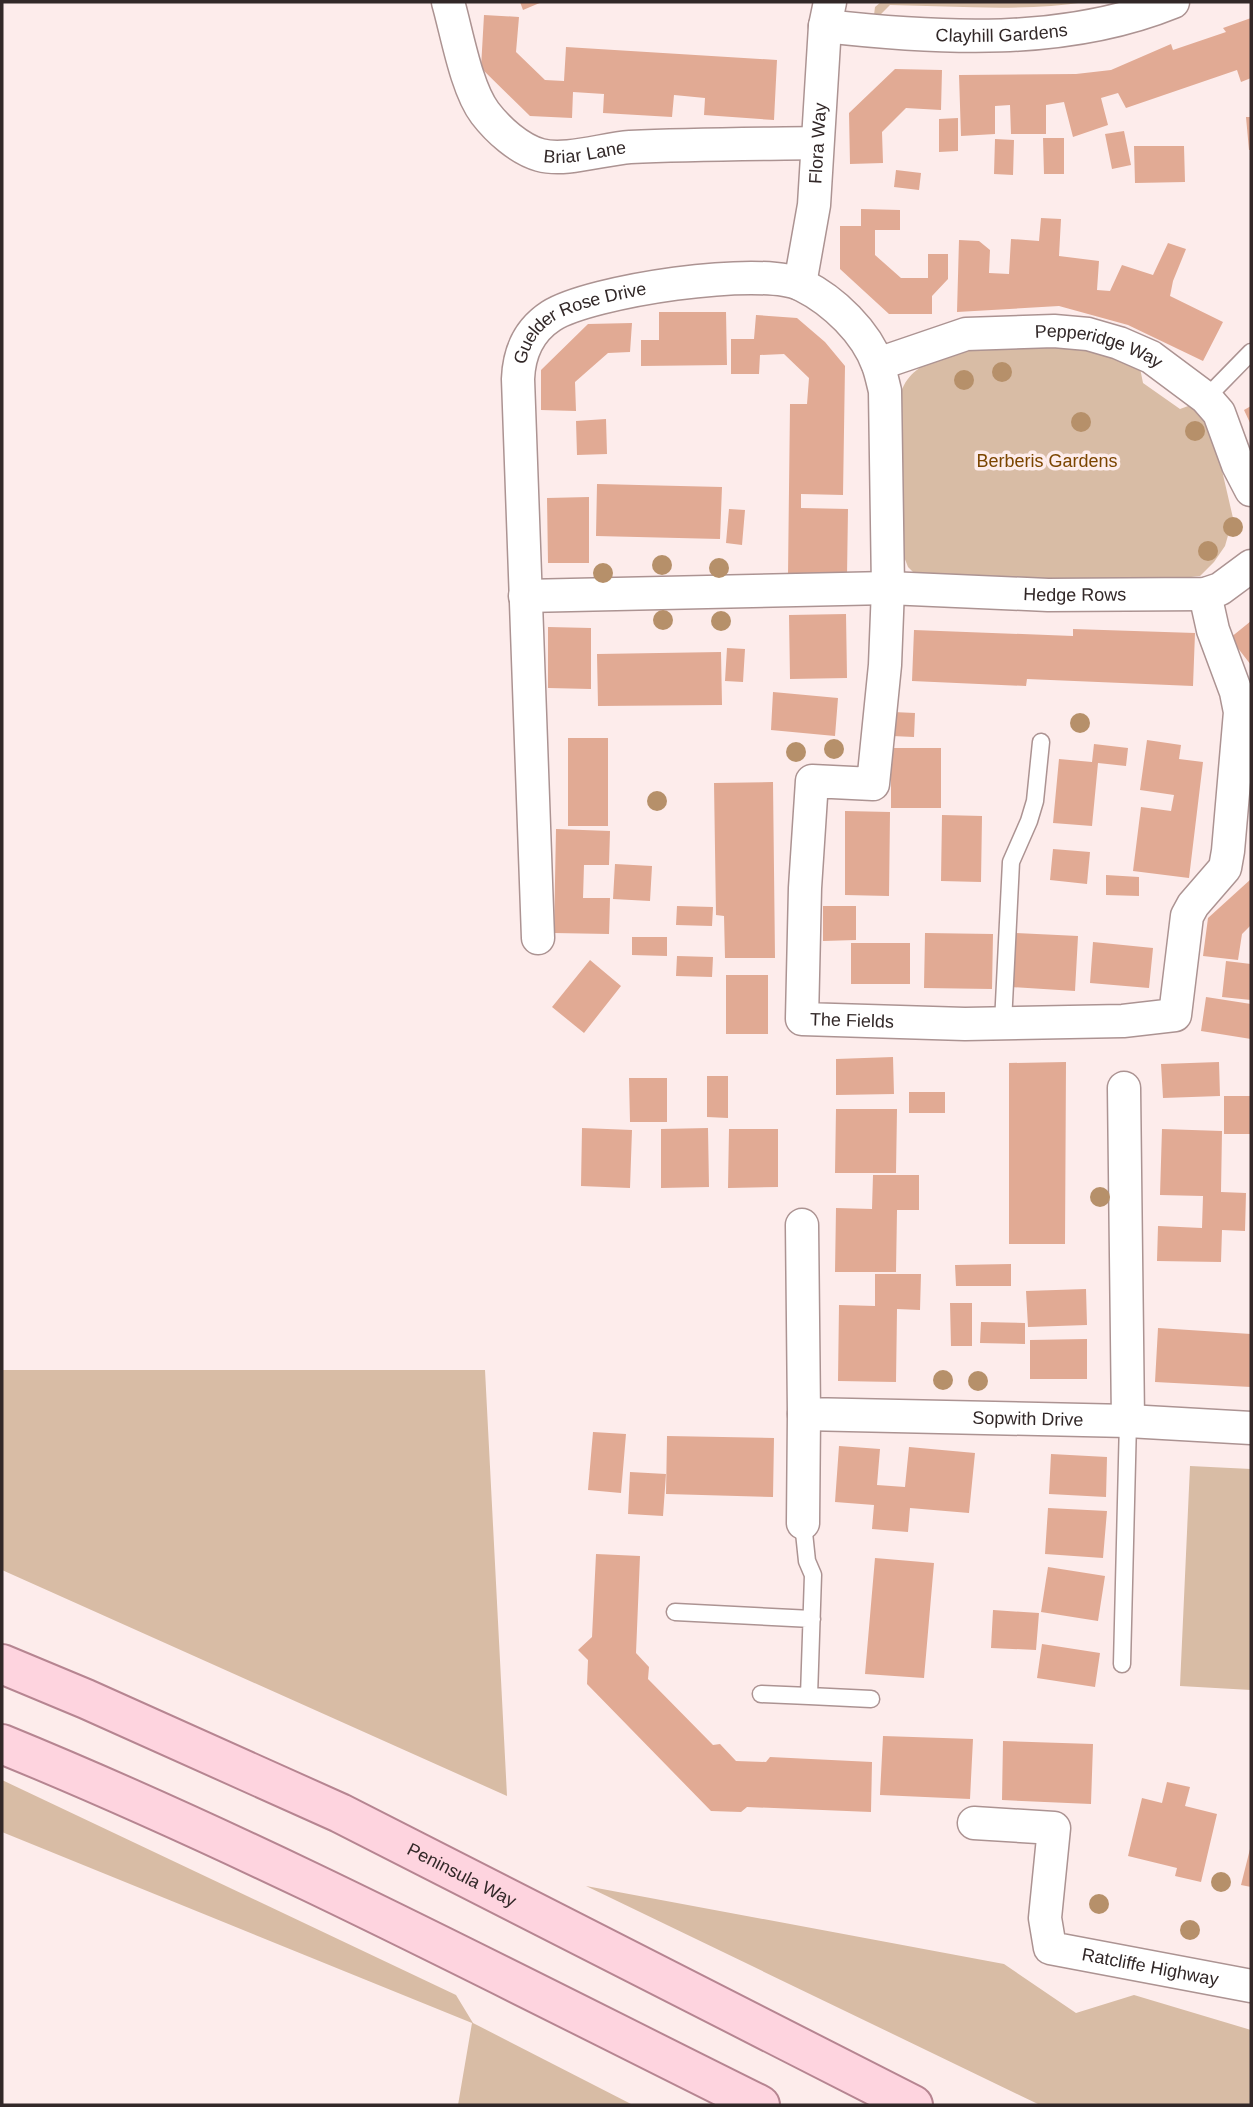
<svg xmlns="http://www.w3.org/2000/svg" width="1253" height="2107" viewBox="0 0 1253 2107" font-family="Helvetica,sans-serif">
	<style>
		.green { fill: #d8bca5 }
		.building { fill: #e1aa94 }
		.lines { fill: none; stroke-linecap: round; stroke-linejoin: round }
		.lane-casing { stroke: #ac9392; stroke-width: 19 }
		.street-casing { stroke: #ac9392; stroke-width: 35 }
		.primary-casing { stroke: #b68591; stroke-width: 42 }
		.lane { stroke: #fff; stroke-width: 16 }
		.street { stroke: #fff; stroke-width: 32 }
		.primary { stroke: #fed4df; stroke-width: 38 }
		.tree { fill: #b6906a }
		.labels { text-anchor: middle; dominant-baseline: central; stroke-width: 7; stroke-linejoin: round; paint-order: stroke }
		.street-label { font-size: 18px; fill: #322828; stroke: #fdeceb }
		.park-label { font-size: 18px; fill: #7b4500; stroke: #fdeceb }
	</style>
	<rect width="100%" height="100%" fill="#fdeceb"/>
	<path class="green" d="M881 2H1086C1022 12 955 6 890 5L879 16 874 15 875 7Z
		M986 343 1093 348 1140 368 1143 383 1180 409 1191 405 1199 407 1215 440 1233 518 1225 546 1214 562 1200 576 1156 581 1099 582 916 575 908 567 901 549 900 398C906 360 955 353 986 343Z
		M2 1370H485L507 1796 2 1570Z
		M1190 1466 1251 1469V1690L1180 1686Z
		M2 1780 456 1995 473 2023 633 2105H458L472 2023 2 1832Z
		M586 1886 1004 1964 1076 2013 1134 1995 1251 2030V2105H1040Z"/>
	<path class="building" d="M520 2H542L523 10Z
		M484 15 519 17 516 52 545 80 564 81 566 47 777 60 774 120 704 115 705 98 674 95 672 117 603 113 604 94 573 92 572 118 530 116 481 68Z
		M1251 18V78L1241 82 1237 70 1126 108 1118 93 1101 98 1108 125 1073 137 1064 102 1046 105V134H1011L1010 105 995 106V134L961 136 959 75 1076 74 1111 70 1171 44 1173 50 1226 32 1223 28Z
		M895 69 942 70 941 110 906 108 882 132 883 163 850 164 849 113Z
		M1246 117H1251V150H1249Z
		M958 118V151L939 152V119Z
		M1124 131 1131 165 1112 169 1105 134Z
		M1043 138H1064V174H1044Z
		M995 139 1014 140 1013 175 994 174Z
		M1134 146H1184L1185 182 1135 183Z
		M896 170 921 173 919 190 894 187Z
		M861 209 900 210V230H875V255L901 278H928V254H948V279L932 296V314H889L840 269V226H861Z
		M1041 218 1061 219 1059 256 1099 261 1097 290 1110 291 1122 265 1153 275 1168 243 1186 249 1173 281 1170 296 1223 322 1203 361 1128 325 1059 306 957 312 959 240 979 241 990 250 989 273 1009 274 1011 239 1039 241Z
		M659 312H726L727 365 641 366V340H659Z
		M756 315 797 318 825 342 845 366 843 495 801 494V508L848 509 847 576 788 575 790 404H807L809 378 784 354 760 355 759 374H731V339H754Z
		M632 323 630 352 608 353 575 382 576 411 541 410V370L588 324Z
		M1251 406V425L1244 410Z
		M606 419 607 454 577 455 576 421Z
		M597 484 722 487 720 539 596 536Z
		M589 497V563H548L547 498Z
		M729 509 745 510 742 545 726 543Z
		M846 614 847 678 790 679 789 615Z
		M1251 621V665L1230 638Z
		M548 627 591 628V689L548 688Z
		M1073 629 1195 633 1193 686 1027 679 1026 686 912 681 914 630 1073 636Z
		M727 648 745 649 743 682 725 681Z
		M721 652 722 705 598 706 597 654Z
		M773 692 838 698 835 736 771 730Z
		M893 712 915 713 914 737 892 736Z
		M568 738H608V826H568Z
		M1147 740 1181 745 1179 759 1203 762 1189 878 1133 871 1141 807 1171 811 1174 795 1140 790Z
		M1094 744 1128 748 1126 766 1098 763 1092 826 1053 823 1059 759 1092 762Z
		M891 748H941V808H891Z
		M773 782 775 958H725L724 916 716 915 714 783Z
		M845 811 890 812 889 896 845 895Z
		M942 815 982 816 981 882 941 881Z
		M556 829 610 831 609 865H584L583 898H610L609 934 554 933Z
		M1053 849 1090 852 1087 884 1050 880Z
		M615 864 652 866 650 901 613 899Z
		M1106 875 1139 877V896L1106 895Z
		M1251 879V925L1242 934 1238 960 1203 956 1208 918Z
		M677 906 713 907 712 926 676 925Z
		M823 906H856V940L823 941Z
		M925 933 993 934 992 989 924 988Z
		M1014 933 1078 936 1075 991 1011 987Z
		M632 937H667V956L632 955Z
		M1093 942 1153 948 1149 988 1090 983Z
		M851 943H910V984H851Z
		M677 956 713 957 712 977 676 976Z
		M590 960 621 986 584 1033 552 1007Z
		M1226 961 1251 964V1000L1222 997Z
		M726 975H768V1034H726Z
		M1206 997 1251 1004V1039L1201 1031Z
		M893 1057 894 1094 836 1095V1059Z
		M1066 1062 1065 1244H1009V1063Z
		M1219 1062 1220 1096 1163 1098 1161 1064Z
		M707 1076H728V1118L707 1117Z
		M629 1078H667V1122H630Z
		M909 1092H945V1113H909Z
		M1224 1096H1251V1134H1224Z
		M836 1109H897L896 1173H835Z
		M582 1128 632 1130 630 1188 581 1186Z
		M708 1128 709 1187 661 1188V1129Z
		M729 1129H778V1187L728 1188Z
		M1162 1129 1222 1131 1221 1192 1246 1193 1245 1231 1222 1230 1221 1262 1157 1261 1158 1226 1202 1228 1203 1196 1160 1195Z
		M873 1175H919V1210H897L896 1272H835L836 1208 872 1209Z
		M1011 1264V1286H956L955 1265Z
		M875 1274H921L920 1310 897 1309 896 1382 838 1381 839 1305 875 1306Z
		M1086 1289 1087 1325 1028 1327 1026 1291Z
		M950 1303H972V1346H951Z
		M981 1322 1025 1323V1344L980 1343Z
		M1158 1328 1251 1334V1387L1155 1382Z
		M1087 1339V1379H1030V1340Z
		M593 1432 626 1434 621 1493 588 1490Z
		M667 1436 774 1438 773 1497 666 1494Z
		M839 1446 880 1449 877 1485 905 1487 909 1447 975 1453 969 1513 910 1508 908 1532 872 1529 874 1505 835 1502Z
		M1051 1454 1107 1457 1106 1497 1049 1494Z
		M630 1472 666 1474 663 1516 628 1514Z
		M1048 1508 1107 1511 1103 1558 1045 1554Z
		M596 1554 640 1556 636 1653 649 1667 648 1679 713 1745 720 1744 736 1761 766 1762 770 1757 872 1762 871 1812 747 1807 741 1812 711 1811 587 1684 588 1660 578 1650 592 1637Z
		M875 1558 934 1563 924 1678 865 1674Z
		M1048 1567 1105 1576 1098 1621 1041 1612Z
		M993 1610 1039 1613 1036 1650 991 1648Z
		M1042 1644 1100 1653 1095 1687 1037 1678Z
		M883 1736 973 1739 970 1799 880 1795Z
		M1003 1741 1093 1744 1091 1804 1002 1800Z
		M1167 1782 1190 1787 1185 1806 1217 1814 1201 1882 1175 1876 1177 1868 1128 1856 1142 1798 1162 1803Z
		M1250 1849H1251V1887L1241 1885Z"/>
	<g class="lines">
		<defs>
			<path id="lane" d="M1206 398 1251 352
				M1003 1023 1011 862 1029 821 1035 801 1041 742
				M803 1523 807 1561 813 1575 809 1696 871 1699
				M675 1612 812 1619
				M1122 1664 1128 1421
				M761 1694 809 1696"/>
			<g id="street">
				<path id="s1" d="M448 2C457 33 466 88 485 113 498 130 519 149 540 155 565 162 603 149 630 147 692 144 755 144 817 143"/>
				<path id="s2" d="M825 26C940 39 1065 46 1173 2"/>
				<path id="s3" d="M800 284 814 205 825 26 830 2"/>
				<path id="s4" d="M878 364 966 334 1054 331 1088 334 1119 343 1151 357 1206 398 1219 413 1238 465 1251 490"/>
				<path id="s5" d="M525 596 888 588 1048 595 1205 594 1220 589 1251 566"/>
				<path id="s6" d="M538 938 518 379C519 353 528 331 551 316 590 291 761 265 802 285 834 301 866 332 878 365 881 373 883 383 885 391L888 588 885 665 873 784 812 781 805 888 802 1019 965 1024 1123 1021 1175 1015 1187 916 1193 905 1225 868 1228 851 1240 712 1236 692 1213 630 1205 594"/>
				<path d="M1124 1088 1128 1421"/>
				<path id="s7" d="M802 1225 804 1414 1128 1421 1251 1428"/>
				<path d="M803 1523 804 1414"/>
				<path id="s8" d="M974 1823 1054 1828 1045 1918 1050 1948 1251 1986"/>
			</g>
			<g id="primary">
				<path id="s9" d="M2 1664 86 1699 340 1813 913 2105"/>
				<path d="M2 1744C261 1850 510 1981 760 2105"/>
			</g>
		</defs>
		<use href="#lane" class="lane-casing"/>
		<use href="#street" class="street-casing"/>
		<use href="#primary" class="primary-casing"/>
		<use href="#lane" class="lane"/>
		<use href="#street" class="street"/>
		<use href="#primary" class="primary"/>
	</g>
	<g class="tree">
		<circle cx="1002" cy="372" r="10"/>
		<circle cx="964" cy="380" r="10"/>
		<circle cx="1081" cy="422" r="10"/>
		<circle cx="1195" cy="431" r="10"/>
		<circle cx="1233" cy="527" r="10"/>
		<circle cx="1208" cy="551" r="10"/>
		<circle cx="662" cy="565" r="10"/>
		<circle cx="719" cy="568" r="10"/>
		<circle cx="603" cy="573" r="10"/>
		<circle cx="663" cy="620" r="10"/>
		<circle cx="721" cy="621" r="10"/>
		<circle cx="1080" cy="723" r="10"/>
		<circle cx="834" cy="749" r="10"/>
		<circle cx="796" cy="752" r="10"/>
		<circle cx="657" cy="801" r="10"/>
		<circle cx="1100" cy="1197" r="10"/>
		<circle cx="943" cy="1380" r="10"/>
		<circle cx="978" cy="1381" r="10"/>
		<circle cx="1221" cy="1882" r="10"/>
		<circle cx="1099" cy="1904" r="10"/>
		<circle cx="1190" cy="1930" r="10"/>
	</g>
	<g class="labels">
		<g class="street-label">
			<text stroke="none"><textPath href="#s2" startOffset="177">Clayhill Gardens</textPath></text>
			<text stroke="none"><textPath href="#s3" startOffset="142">Flora Way</textPath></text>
			<text stroke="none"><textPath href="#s1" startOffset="233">Briar Lane</textPath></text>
			<text stroke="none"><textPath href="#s6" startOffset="654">Guelder Rose Drive</textPath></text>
			<text stroke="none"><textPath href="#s4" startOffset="228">Pepperidge Way</textPath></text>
			<text stroke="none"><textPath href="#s5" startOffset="550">Hedge Rows</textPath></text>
			<text stroke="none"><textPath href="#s6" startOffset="1773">The Fields</textPath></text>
			<text stroke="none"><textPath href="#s7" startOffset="413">Sopwith Drive</textPath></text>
			<text stroke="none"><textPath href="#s9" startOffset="506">Peninsula Way</textPath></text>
			<text stroke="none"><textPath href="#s8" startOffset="303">Ratcliffe Highway</textPath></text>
		</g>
		<g class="park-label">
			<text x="1047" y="461">Berberis Gardens</text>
		</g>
	</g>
	<rect width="1253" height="2107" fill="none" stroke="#322828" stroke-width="7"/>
</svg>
